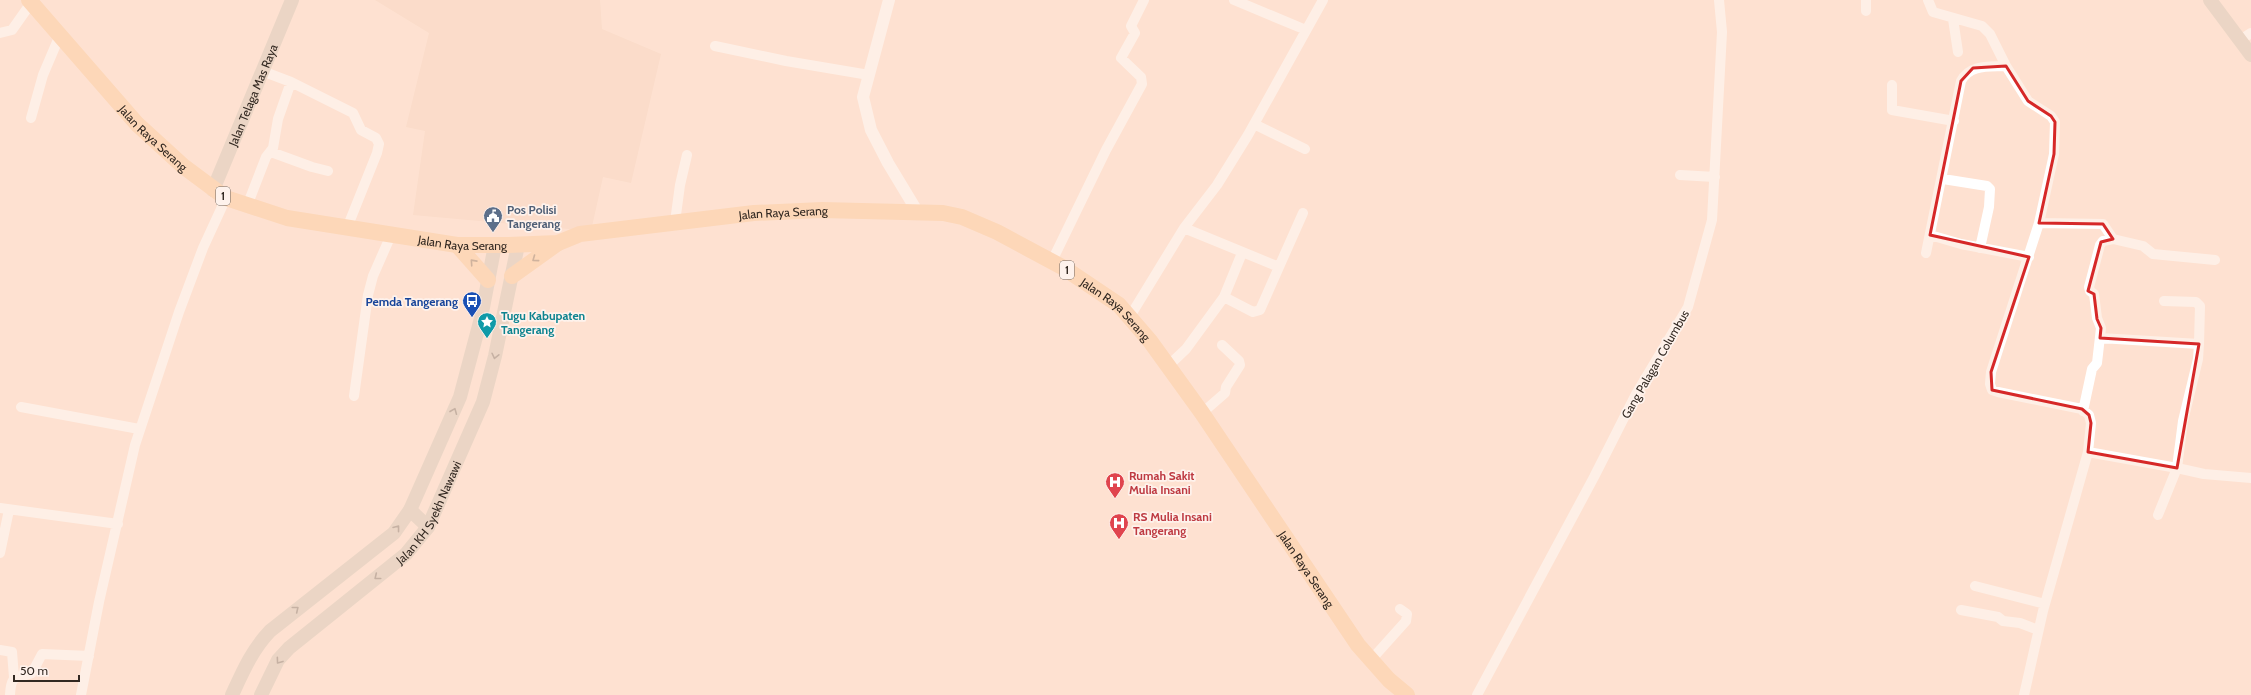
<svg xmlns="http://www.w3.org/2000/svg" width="2251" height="695" viewBox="0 0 2251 695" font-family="Cabin,sans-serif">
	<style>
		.built { fill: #f8d5c0 }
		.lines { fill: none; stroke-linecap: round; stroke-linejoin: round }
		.minor { stroke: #fff; stroke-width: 10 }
		.tertiary { stroke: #fff; stroke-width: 12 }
		.secondary { stroke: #d6c6b6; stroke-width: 14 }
		.trunk { stroke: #fcca9a; stroke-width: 16 }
		.oneway { stroke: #97795e }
		.oneway2 { stroke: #84776c }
		.marked { fill: none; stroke: #d62828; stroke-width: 3; stroke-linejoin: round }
		.labels { text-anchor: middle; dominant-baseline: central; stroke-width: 3.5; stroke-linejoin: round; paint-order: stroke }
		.shield { fill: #fef2ec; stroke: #6f655e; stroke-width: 1 }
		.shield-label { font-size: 11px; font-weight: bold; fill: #322821 }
		.street-label { font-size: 12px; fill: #322821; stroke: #fef2ec }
		.service-label { font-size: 12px; font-weight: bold; fill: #4e5e75; stroke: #fef2ec; text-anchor: start }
		.transit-label { font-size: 12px; font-weight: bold; fill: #164399; stroke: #fef2ec; text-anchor: end }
		.culture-label { font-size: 12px; font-weight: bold; fill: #0d838f; stroke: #fef2ec; text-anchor: start }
		.health-label { font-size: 12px; font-weight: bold; fill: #be3a42; stroke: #fef2ec; text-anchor: start }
	</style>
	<rect width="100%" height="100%" fill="#fee1d1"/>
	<path class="built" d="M375 0H600L602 29 661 54 631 183 603 177 591 231 413 215 425 131 406 127 429 33Z"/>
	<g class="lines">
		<path class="minor" d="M1234 0 1306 30
			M1928 0 1933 12 1982 26 1990 34 2006 66 2028 101 2051 116 2055 122 2054 154 2039 223 1991 372 1990 384 1992 390 1998 392 2082 409 2089 415 2091 423 2088 452 2043 611 2024 695
			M1866 11V0
			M1953 19 1958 52
			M0 33 12 30 31 3
			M2240 40 2251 33
			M715 46 786 61 869 75
			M262 71 291 82 353 113 361 130 376 138 379 144 377 153 347 228
			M1892 85V110L1954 121
			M31 118 43 75 60 35
			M1254 124 1305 149
			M271 152 312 167 328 171
			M1680 175 1715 177
			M1943 179 1987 186 1990 189 1989 207 1980 248
			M247 206 266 157 273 148 278 119 291 82
			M675 222 680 185 687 155
			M2039 223 2103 224 2113 239 2143 246 2153 254 2215 260
			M1184 228 1279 267 1303 213
			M1930 235 1961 244 2029 257
			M1926 253 1961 81C1970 64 1989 67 2006 66
			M1052 261 1106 150 1142 84 1141 77 1121 58 1135 33 1131 26 1144 0
			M1224 297 1253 312 1260 310 1279 267
			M2164 301 2196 302 2200 306 2199 344
			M1129 318 1184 228 1217 185 1248 135 1323 0
			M2100 338 2199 344 2198 359 2183 421 2177 468 2204 474 2251 478
			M1168 366 1186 349 1224 297 1242 253
			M354 396 368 295 373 276 391 235
			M21 407 139 429
			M2083 411 2092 369 2097 363 2101 328 2097 318 2094 294 2090 291 2089 287 2100 245 2103 241 2113 239
			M1202 413 1225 393 1226 387 1240 365 1239 361 1222 345
			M2088 452 2177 468 2158 515
			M0 508 118 524
			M0 553 9 510
			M1975 586 2045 604
			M1961 610 1998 617 2003 621 2020 623 2038 630
			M0 650 12 652 14 677
			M1371 660 1406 621 1407 614 1400 609
			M10 695C11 674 15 679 32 673L42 654 89 656
			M81 695 99 602 135 445 179 312 203 248 226 198
			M1477 695 1594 477 1636 394 1688 307 1712 220 1722 32 1719 0"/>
		<path class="tertiary" d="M889 0 863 97 871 130 888 163 917 211"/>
		<g class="secondary">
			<path d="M2210 0 2251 55"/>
			<path id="s1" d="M213 190 292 0"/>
			<path d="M410 510 428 527"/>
			<path d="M232 695C243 671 252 650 270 631L394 533 410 510 460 397 481 318 495 245"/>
			<path id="s2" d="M261 695 278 660 289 648 406 554 428 527 483 402 495 356 518 245"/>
		</g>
		<g class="trunk">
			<path id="s3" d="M29 0 137 124 183 166 226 198 287 218 457 245H508L558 243 580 234 754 213 822 210 943 213 962 217 997 232 1064 268 1119 305 1150 341 1202 413 1358 645 1389 680 1407 695"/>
			<path d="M457 245 488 280"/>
			<path d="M512 276 558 243"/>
		</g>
	</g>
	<defs><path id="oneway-chevron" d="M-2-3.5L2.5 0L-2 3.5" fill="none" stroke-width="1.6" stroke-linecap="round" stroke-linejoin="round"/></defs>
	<g class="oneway">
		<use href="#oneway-chevron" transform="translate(535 259) rotate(144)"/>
		<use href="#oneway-chevron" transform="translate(473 262) rotate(-132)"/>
	</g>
	<g class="oneway2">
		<use href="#oneway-chevron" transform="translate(495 356) rotate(103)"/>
		<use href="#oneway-chevron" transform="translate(454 411) rotate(-68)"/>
		<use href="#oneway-chevron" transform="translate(397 528) rotate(-52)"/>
		<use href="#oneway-chevron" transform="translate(377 577) rotate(141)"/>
		<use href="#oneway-chevron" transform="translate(296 609) rotate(-39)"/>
		<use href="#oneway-chevron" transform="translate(279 661) rotate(126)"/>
	</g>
	<path d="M0 0H2251V695H0ZM2006 66 2028 101 2051 116 2055 122 2054 154 2039 223 2103 224 2113 239 2101 242 2088 291 2094 294 2097 319 2101 328 2100 338 2199 344 2177 468 2088 452 2091 423 2089 415 2082 409 1992 390 1991 372 2029 257 1930 235 1961 81 1973 68Z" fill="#fee1d1" fill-opacity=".55" fill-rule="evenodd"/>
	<path class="marked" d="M2006 66 2028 101 2051 116 2055 122 2054 154 2039 223 2103 224 2113 239 2101 242 2088 291 2094 294 2097 319 2101 328 2100 338 2199 344 2177 468 2088 452 2091 423 2089 415 2082 409 1992 390 1991 372 2029 257 1930 235 1961 81 1973 68Z"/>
	<defs>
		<symbol id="civic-pin" viewBox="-11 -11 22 30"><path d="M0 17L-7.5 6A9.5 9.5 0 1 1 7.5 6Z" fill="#5c6f8a" stroke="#fef2ec"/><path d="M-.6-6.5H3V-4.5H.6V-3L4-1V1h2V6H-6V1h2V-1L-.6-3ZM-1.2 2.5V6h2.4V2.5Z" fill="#fff"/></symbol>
		<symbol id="bus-pin" viewBox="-11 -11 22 30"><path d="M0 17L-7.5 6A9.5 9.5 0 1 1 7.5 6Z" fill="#1a4fb4" stroke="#fef2ec"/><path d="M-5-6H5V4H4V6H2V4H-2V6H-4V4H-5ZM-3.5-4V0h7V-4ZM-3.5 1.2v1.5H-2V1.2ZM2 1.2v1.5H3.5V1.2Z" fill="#fff"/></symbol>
		<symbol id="sight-pin" viewBox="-11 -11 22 30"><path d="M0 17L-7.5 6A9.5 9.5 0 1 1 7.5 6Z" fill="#0f9aa8" stroke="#fef2ec"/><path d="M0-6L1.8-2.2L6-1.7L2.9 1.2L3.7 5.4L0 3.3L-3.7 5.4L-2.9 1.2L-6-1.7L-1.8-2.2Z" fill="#fff"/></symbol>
		<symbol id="hospital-pin" viewBox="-11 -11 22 30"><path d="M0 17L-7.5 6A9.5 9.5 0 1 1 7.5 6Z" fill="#e0444e" stroke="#fef2ec"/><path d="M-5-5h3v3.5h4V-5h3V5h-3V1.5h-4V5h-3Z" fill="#fff"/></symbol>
	</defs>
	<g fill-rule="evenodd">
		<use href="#civic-pin" x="482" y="205" width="22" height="30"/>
		<use href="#bus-pin" x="461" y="290" width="22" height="30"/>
		<use href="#sight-pin" x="476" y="311" width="22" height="30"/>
		<use href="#hospital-pin" x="1104" y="471" width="22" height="30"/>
		<use href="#hospital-pin" x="1108" y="512" width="22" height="30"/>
	</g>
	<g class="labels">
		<g class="shield">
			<rect x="216" y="187" width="14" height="18" rx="3"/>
			<rect x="1060" y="261" width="14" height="18" rx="3"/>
		</g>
		<g class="shield-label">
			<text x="223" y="196">1</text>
			<text x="1067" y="270">1</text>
		</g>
		<g class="street-label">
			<text stroke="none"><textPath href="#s1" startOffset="103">Jalan Telaga Mas Raya</textPath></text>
			<text stroke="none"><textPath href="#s3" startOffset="186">Jalan Raya Serang</textPath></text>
			<text stroke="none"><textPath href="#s3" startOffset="846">Jalan Raya Serang</textPath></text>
			<text stroke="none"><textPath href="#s3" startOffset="522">Jalan Raya Serang</textPath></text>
			<text stroke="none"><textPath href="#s3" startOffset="1206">Jalan Raya Serang</textPath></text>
			<text transform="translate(1655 364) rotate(-60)">Gang Palagan Columbus</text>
			<text stroke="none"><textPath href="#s2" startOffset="253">Jalan KH Syekh Nawawi</textPath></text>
			<text stroke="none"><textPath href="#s3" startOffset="1530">Jalan Raya Serang</textPath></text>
		</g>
		<g class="service-label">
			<text x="507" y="209">Pos Polisi<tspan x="507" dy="14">Tangerang</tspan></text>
		</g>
		<g class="transit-label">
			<text x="458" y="301">Pemda Tangerang</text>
		</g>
		<g class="culture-label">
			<text x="501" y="315">Tugu Kabupaten<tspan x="501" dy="14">Tangerang</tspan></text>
		</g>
		<g class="health-label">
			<text x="1129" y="475">Rumah Sakit<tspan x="1129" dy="14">Mulia Insani</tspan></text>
			<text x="1133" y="516">RS Mulia Insani<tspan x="1133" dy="14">Tangerang</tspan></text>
		</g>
	</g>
	<path d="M14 675v6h65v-6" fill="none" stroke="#322821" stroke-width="2"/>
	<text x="20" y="675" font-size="12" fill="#322821" stroke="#fef2ec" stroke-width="3" paint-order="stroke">50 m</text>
</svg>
